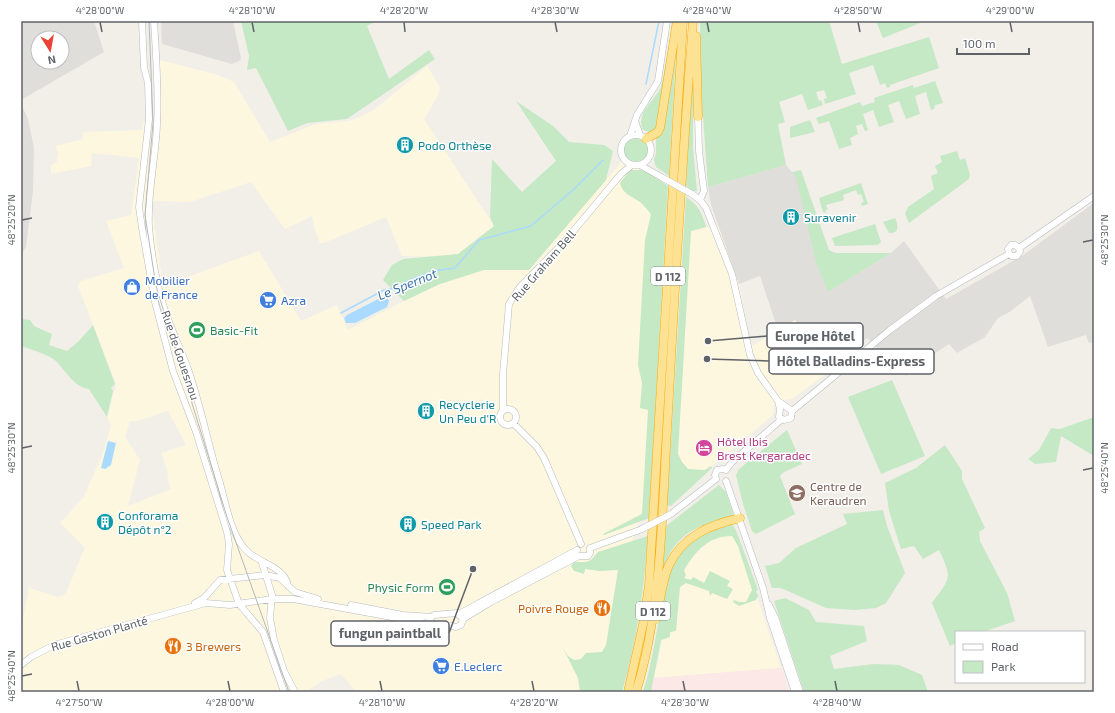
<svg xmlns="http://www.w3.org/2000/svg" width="1115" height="713" viewBox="0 0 1115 713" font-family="'Exo 2',sans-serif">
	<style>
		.commercial { fill: #fef7e0; fill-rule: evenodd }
		.industrial { fill: #e0deda; fill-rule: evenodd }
		.medical { fill: #fce8e6 }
		.green { fill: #c5e8c5 }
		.water { fill: #aadaff }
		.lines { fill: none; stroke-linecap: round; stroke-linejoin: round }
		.stream { stroke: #aadaff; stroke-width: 1.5 }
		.secondary-casing { stroke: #b6babf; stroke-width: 7 }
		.highway-casing { stroke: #f9ab00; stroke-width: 9 }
		.secondary { stroke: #fff; stroke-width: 6 }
		.highway { stroke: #fde293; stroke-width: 8 }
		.tram { stroke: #b6b7b8; stroke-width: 1 }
		.secondary-bridge-casing { stroke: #b6babf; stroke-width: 7; stroke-linecap: butt }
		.secondary-bridge { stroke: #fff; stroke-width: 6 }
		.ticks { fill: none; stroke: #5f6368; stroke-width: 1.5 }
		.labels { text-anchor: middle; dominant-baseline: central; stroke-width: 3; stroke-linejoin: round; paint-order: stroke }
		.shield { fill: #fff; stroke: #8f9295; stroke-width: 1 }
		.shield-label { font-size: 11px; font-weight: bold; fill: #5f6368 }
		.culture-label { font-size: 12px; fill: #0d838f; stroke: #fff; text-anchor: start }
		.street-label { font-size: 12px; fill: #5f6368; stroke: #fff }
		.shop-label { font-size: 12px; fill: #366cbe; stroke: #fff; text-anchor: start }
		.leisure-label { font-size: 12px; fill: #27864d; stroke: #fff; text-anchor: start }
		.hotel-label { font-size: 12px; fill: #b23c85; stroke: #fff; text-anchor: start }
		.education-label { font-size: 12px; fill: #785e54; stroke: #fff; text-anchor: start }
		.food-label { font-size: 12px; fill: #c56008; stroke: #fff; text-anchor: end }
		.water-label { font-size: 13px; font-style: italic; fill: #4174aa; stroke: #fff }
		.leader { fill: none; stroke: #5f6368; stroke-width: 1.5 }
		.callout-dot { fill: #5f6368; stroke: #fff; stroke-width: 1.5 }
		.callout { fill: #fff; stroke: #5f6368; stroke-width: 1.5 }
		.callout-label { font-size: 13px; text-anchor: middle; font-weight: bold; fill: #5f6368 }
		.neatline { fill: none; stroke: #5f6368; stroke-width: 1.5 }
		.ticks-label { font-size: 10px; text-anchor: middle; fill: #5f6368 }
	</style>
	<rect width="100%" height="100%" fill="#f1efe8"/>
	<path class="commercial" d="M160 60 218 75 234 82 270 142 316 124 348 121 360 117 374 110 427 66 440 87 439 94 424 119 494 226 458 254 447 257 402 256 386 217 324 243H320L315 231 312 216 285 229 251 182 190 202 151 201 163 286 259 251 301 321 337 305 348 330 404 301 440 284 484 270H529L623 160 661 183 643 509 622 572 608 651 584 692H356L341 674 322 681 305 692H21V629L29 588 58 597 65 595 85 548 60 523 84 497 102 455 111 426 107 417 116 384 78 286 81 281 124 268 106 221 131 215 139 158 92 153 91 166 51 174V165L57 162V157L59 156 56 146 83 139 82 132 142 130 143 122H159ZM168 411 186 445 161 453 169 475 167 476 171 489 128 506 140 460 125 437 130 421H138Z
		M718 225 739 284 750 344 754 345 795 320 831 370 792 399 783 400 774 406 773 415 716 463 705 470H697L688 469 682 462 678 454V444L691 231Z
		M730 532 738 541 781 668 654 678 675 582 700 545Z"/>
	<path class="industrial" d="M21 21H94L104 52 21 100ZM38 38H62V62H38Z
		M161 21H233L241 58 239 61 232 64 162 44Z
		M21 104 28 119 34 148 33 191 26 247 21 255Z
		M786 165 796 177 828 292 891 253 904 241 946 299 1022 256 1094 203V342L1089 343 1086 335 1048 347 1030 296 1011 311 998 318 985 337 957 353 949 344 922 362 906 376 867 338 831 370 795 320 778 330 760 276 739 284 711 205 708 187Z"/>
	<path class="medical" d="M781 668 789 692H651L654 678Z"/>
	<path class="green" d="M241 21H376L367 26 389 79 429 50 435 59 347 119 307 123 288 131 256 68 247 70 249 56Z
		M672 21H673L657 129 649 132 643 130C636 113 652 103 660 89 664 81 671 33 672 21Z
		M700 21H829L842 64 929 37 939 68 890 85V87L887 88 885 83 880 85 873 65 849 73 856 94 825 104 824 99 827 98 824 90 816 92 819 101 821 100 823 105 808 110 802 94 779 102 785 122 778 124 786 165 708 187 703 116H701Z
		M876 21H925L883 38Z
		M677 38 669 176 656 167 654 160 656 153V136Z
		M935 81 943 103 935 105 934 109 931 110 926 92 915 96 920 114 906 119 899 101 888 105 894 122 879 127 873 110 863 114 868 130 865 131 862 124 856 126 858 134 850 138 852 145 839 149 829 121 819 124 816 118 860 102 862 106 875 102 874 98 913 85 914 88Z
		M691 87H693V148L697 191H692L686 186Z
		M516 101 553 126 569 142 604 145 613 151 606 180 529 270H484L440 284 404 301 383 280 392 265 403 259 458 254 494 226 490 217 492 159 522 192 556 161Z
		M810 120 815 132 790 138V127Z
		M624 150a12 12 0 1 1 24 0a12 12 0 1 1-24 0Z
		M957 151 960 160 965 158 970 175 969 179 909 223 905 214 908 207 934 189 931 176 938 173 935 166 942 162 940 156Z
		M630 170H644L668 186 649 518 604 535 603 534 642 514 648 410 640 408 642 383 638 365 645 240 651 214C647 210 644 205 640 202 632 196 622 194 620 183Z
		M801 170 829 250 835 253H891L828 292 816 262 796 177 792 172Z
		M861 183 868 204 862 206 861 203 864 202 861 194 858 195 856 190 843 195 844 200 826 205 828 210H825L826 213 823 212 819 198Z
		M686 197C698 205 702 213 706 227L691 231 678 454 682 462 688 469 705 470 711 466 712 468 671 506 667 505Z
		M895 218C898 225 900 234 889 233L883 222Z
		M875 224 881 242 878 245 835 246 832 238Z
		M21 319 30 320 34 326 52 334 49 345 67 351 79 341 93 325 115 384 111 388 113 391 107 417 89 389C75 388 65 370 56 361 50 355 30 349 21 346Z
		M892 380 925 456 881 474 848 397Z
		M1094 417V456L1061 436 1056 462 1035 464 1028 459 1039 450 1051 428 1060 429Z
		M787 430 802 464 784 472 780 476 795 514 756 534 752 531 743 504 736 475 739 469Z
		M945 445 962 471V479L985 528 979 532 980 541 1007 593 1015 621 983 632H956V643L950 646 932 603C950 578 953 579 939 550L923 559 914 546 901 549 889 511 885 483 916 468Z
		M719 485 726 492 734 516C708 522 683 529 669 555 665 562 663 573 660 582L666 526Z
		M883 510 887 526 905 573 886 603 876 608 855 610 826 608 781 588H772L765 566 779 563 796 548 847 524 843 514Z
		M732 524 736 530 758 590 756 591 758 596 756 600 739 606 733 602 734 600 739 602H746L752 590 738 546 732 536C708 536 696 551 684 570L686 575 684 578 691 580 693 577 704 583 710 571 730 581 727 586 733 589 727 599 712 593 710 596 709 591 686 583 680 587 676 631 670 632V637L661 640 651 692H643C654 658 657 622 666 587 670 574 672 561 681 550 694 535 713 528 732 524Z
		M648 536C644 589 637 641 622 692H580L578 678 562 646 568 656 574 660 581 659 586 653 602 652 606 645 618 570 600 571 585 569 584 574 574 571 571 566 574 562H586L591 560 598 552Z
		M785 598 809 610 816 622 864 626 867 641 830 656 834 669 874 664 899 665 922 675 928 692H804L774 601Z"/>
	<path class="water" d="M386 295 389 301 387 307 355 323H346L344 318 347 315Z
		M108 441 116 443 111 465 105 469 101 468Z"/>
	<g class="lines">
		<path class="stream" d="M646 84 659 21
			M341 313 384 290 395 288 412 279 434 271 455 268 479 240 531 226 574 189 603 160"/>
		<defs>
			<path id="secondary" d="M142 21 144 67 148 83 149 119 139 207 142 228 155 302 173 371 196 432 227 532 229 544 227 570 239 604 263 632 284 692
				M154 21C156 55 159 90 157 124 156 158 147 192 149 227 151 253 158 294 168 319 174 336 182 352 188 369 201 406 208 445 220 483 226 504 231 537 248 552 261 564 285 567 288 586
				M698 117 699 151 704 191 700 200
				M635 121 640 135
				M621 150a15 15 0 1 1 30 0a15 15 0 1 1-30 0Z
				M630 136 637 115 658 81 667 21
				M640 165 663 178
				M692 194 700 200 706 208 732 274 750 355 758 373 778 401 780 409
				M1019 248 1094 196
				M1009 254 1008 249 1011 245H1015L1019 248
				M1009 254 1012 256H1017L1020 251 1019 248
				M778 401 792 411
				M780 409 779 417 784 420 791 418 792 411
				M500 417a8 8 0 1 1 16 0a8 8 0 1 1-16 0Z
				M503 411V374L509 304 519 288 565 241 621 174 632 165
				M792 411 890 330 936 296 1009 254
				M513 423 537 447 544 458 581 544
				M726 470 732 462 782 419
				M716 479 715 475 717 470 723 469 726 470
				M726 481 763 588 770 618 795 692
				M671 514 716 479
				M590 548 642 529
				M579 556H588L590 553V548
				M262 563 272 595 270 618 274 640 284 671 295 692
				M195 603 204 598 220 580 265 575 280 578 295 592 318 599
				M351 605 403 615 431 617
				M769 605 775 617 800 692
				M457 613 463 619 461 625 456 627 452 626 434 628 430 624V619L434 615Z
				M459 614 577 550
				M463 619 491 602 579 556
				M21 665 31 657 54 645 206 603 230 605 272 599H293L430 624"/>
			<path id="highway" d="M696 36 698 117
				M646 139 658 132 660 128 677 21
				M656 619C660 603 662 580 669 565 683 536 709 525 740 518
				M628 692 644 620 649 585 683 21
				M636 692C663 606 662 503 668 413 675 282 683 152 693 21"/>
		</defs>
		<use href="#secondary" class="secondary-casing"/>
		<use href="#highway" class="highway-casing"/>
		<use href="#secondary" class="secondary"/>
		<use href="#highway" class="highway"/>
		<path class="tram" d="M149 21 153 123 145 215 156 286 227 517 289 692"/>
		<defs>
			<path id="secondary-bridge" d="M663 178 692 194
				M642 529 671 514"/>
		</defs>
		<use href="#secondary-bridge" class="secondary-bridge-casing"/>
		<use href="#secondary-bridge" class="secondary-bridge"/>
	</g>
	<path class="ticks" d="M100 22 102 32M252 22 254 32M404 22 405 32M555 22 557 32M707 22 709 32M858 22 860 32M1010 22 1012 32M22 220 32 218M1083 242 1093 240M22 448 32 446M1083 470 1093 468M22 676 32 674M77 681 79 691M228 681 230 691M380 681 382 691M532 681 534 691M683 681 685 691M835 681 837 691"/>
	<defs>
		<symbol id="building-disc" viewBox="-11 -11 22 22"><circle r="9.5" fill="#0f9aa8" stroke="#fff"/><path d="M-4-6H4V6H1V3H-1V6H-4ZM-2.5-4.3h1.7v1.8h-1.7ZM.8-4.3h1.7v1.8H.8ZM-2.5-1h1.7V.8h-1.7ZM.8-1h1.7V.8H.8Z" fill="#fff"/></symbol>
		<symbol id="shop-disc" viewBox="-11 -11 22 22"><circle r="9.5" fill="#3f7fe0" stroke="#fff"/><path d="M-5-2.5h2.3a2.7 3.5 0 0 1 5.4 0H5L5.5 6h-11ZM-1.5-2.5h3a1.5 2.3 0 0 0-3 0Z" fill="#fff"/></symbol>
		<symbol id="supermarket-disc" viewBox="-11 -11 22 22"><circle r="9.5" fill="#3f7fe0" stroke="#fff"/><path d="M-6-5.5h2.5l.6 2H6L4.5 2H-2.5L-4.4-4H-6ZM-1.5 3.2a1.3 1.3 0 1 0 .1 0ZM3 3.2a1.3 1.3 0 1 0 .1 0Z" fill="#fff"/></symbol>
		<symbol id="stadium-disc" viewBox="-11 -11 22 22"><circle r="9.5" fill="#2e9e5b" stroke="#fff"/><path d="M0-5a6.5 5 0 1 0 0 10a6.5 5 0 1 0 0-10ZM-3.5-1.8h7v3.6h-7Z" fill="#fff"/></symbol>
		<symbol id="hotel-disc" viewBox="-11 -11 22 22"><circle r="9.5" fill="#d1479c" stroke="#fff"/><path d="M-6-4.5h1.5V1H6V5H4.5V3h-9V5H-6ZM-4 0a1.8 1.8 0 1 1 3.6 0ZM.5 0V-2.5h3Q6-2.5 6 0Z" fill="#fff"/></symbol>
		<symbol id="university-disc" viewBox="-11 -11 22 22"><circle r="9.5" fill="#8d6e63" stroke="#fff"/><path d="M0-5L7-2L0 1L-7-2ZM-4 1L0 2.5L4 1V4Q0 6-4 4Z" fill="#fff"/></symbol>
		<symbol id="restaurant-disc" viewBox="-11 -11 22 22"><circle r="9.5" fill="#e8710a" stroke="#fff"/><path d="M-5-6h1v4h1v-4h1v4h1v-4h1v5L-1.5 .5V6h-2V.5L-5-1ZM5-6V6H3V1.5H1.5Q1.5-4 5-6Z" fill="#fff"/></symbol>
	</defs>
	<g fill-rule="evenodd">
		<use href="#building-disc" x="395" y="135" width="20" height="20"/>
		<use href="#building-disc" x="781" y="207" width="20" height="20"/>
		<use href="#shop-disc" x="122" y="277" width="20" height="20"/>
		<use href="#supermarket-disc" x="258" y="290" width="20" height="20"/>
		<use href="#stadium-disc" x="187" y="320" width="20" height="20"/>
		<use href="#building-disc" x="416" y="401" width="20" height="20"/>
		<use href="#hotel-disc" x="694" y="438" width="20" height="20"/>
		<use href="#university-disc" x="787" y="483" width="20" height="20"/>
		<use href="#building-disc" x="95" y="512" width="20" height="20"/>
		<use href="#building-disc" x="398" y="514" width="20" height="20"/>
		<use href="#stadium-disc" x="437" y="577" width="20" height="20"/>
		<use href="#restaurant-disc" x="592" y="598" width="20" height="20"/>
		<use href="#restaurant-disc" x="163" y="636" width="20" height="20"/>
		<use href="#supermarket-disc" x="431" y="656" width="20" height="20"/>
	</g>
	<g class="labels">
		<g class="shield">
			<rect x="651" y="267" width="34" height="18" rx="3"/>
			<rect x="636" y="602" width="34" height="18" rx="3"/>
		</g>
		<g class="shield-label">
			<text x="668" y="276">D 112</text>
			<text x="653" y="611">D 112</text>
		</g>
		<g class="culture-label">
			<text x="418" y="145">Podo Orthèse</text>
			<text x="804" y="217">Suravenir</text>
			<text x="439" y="404">Recyclerie<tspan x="439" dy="14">Un Peu d'R</tspan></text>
			<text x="118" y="515">Conforama<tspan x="118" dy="14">Dépôt n°2</tspan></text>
			<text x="421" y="524">Speed Park</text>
		</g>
		<g class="street-label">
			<text transform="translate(543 265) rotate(-49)">Rue Graham Bell</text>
			<text transform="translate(181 355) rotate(71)">Rue de Gouesnou</text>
			<text transform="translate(99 633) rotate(-16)">Rue Gaston Planté</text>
		</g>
		<g class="shop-label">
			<text x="145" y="280">Mobilier<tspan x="145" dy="14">de France</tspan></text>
			<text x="281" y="300">Azra</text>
			<text x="454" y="666">E.Leclerc</text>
		</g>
		<g class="leisure-label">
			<text x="210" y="330">Basic-Fit</text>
			<text x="434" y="587" text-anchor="end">Physic Form</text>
		</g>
		<g class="hotel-label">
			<text x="717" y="441">Hôtel Ibis<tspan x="717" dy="14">Brest Kergaradec</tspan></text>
		</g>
		<g class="education-label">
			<text x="810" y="486">Centre de<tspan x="810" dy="14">Keraudren</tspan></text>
		</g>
		<g class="food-label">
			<text x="589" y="608">Poivre Rouge</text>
			<text x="186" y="646" text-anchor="start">3 Brewers</text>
		</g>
		<g class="water-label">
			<text transform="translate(407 284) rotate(-22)">Le Spernot</text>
		</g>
	</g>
	<path class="leader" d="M708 341L767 336M707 359L769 361M473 569L449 633"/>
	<g class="callout-dot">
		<circle cx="708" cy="341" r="4"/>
		<circle cx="707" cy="359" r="4"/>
		<circle cx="473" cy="569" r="4"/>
	</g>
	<g class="callout">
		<rect x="767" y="323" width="96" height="25" rx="4"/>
		<rect x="769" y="349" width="165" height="25" rx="4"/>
		<rect x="331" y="621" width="118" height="25" rx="4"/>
	</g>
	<g class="callout-label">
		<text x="815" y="341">Europe Hôtel</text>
		<text x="851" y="366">Hôtel Balladins-Express</text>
		<text x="390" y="638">fungun paintball</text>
	</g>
	<rect width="1115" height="713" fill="none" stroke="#ffffff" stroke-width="44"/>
	<rect x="955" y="631" width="130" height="52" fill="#ffffff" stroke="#bfc1c3"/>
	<rect x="963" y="644" width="20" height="6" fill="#ffffff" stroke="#bfc1c3"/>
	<text x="991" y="651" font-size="12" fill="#5f6368">Road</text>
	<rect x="963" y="661" width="20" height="12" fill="#c5e8c5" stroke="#bfc1c3"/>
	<text x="991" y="671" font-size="12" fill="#5f6368">Park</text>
	<g transform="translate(50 50) rotate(169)"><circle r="19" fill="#ffffff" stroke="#bfc1c3"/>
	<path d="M0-3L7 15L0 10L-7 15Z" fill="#ea4335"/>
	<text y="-6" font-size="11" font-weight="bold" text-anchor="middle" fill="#5f6368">N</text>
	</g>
	<path d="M957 48v6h72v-6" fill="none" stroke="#5f6368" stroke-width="2"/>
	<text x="963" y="48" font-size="12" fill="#5f6368" stroke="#ffffff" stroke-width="3" paint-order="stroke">100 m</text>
	<rect x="22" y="22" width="1071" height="669" class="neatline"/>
	<g class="ticks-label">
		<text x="100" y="14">4°28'00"W</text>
		<text x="252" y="14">4°28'10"W</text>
		<text x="404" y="14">4°28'20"W</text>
		<text x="555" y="14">4°28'30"W</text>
		<text x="707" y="14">4°28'40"W</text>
		<text x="858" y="14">4°28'50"W</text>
		<text x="1010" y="14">4°29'00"W</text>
		<text transform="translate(11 220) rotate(-90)" y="4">48°25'20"N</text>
		<text transform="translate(1104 240) rotate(-90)" y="4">48°25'30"N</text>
		<text transform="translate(11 448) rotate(-90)" y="4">48°25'30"N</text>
		<text transform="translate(1104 468) rotate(-90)" y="4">48°25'40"N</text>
		<text transform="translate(11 676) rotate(-90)" y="4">48°25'40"N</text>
		<text x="79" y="706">4°27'50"W</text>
		<text x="230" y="706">4°28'00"W</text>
		<text x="382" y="706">4°28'10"W</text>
		<text x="534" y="706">4°28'20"W</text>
		<text x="685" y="706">4°28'30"W</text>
		<text x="837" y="706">4°28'40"W</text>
	</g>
</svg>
